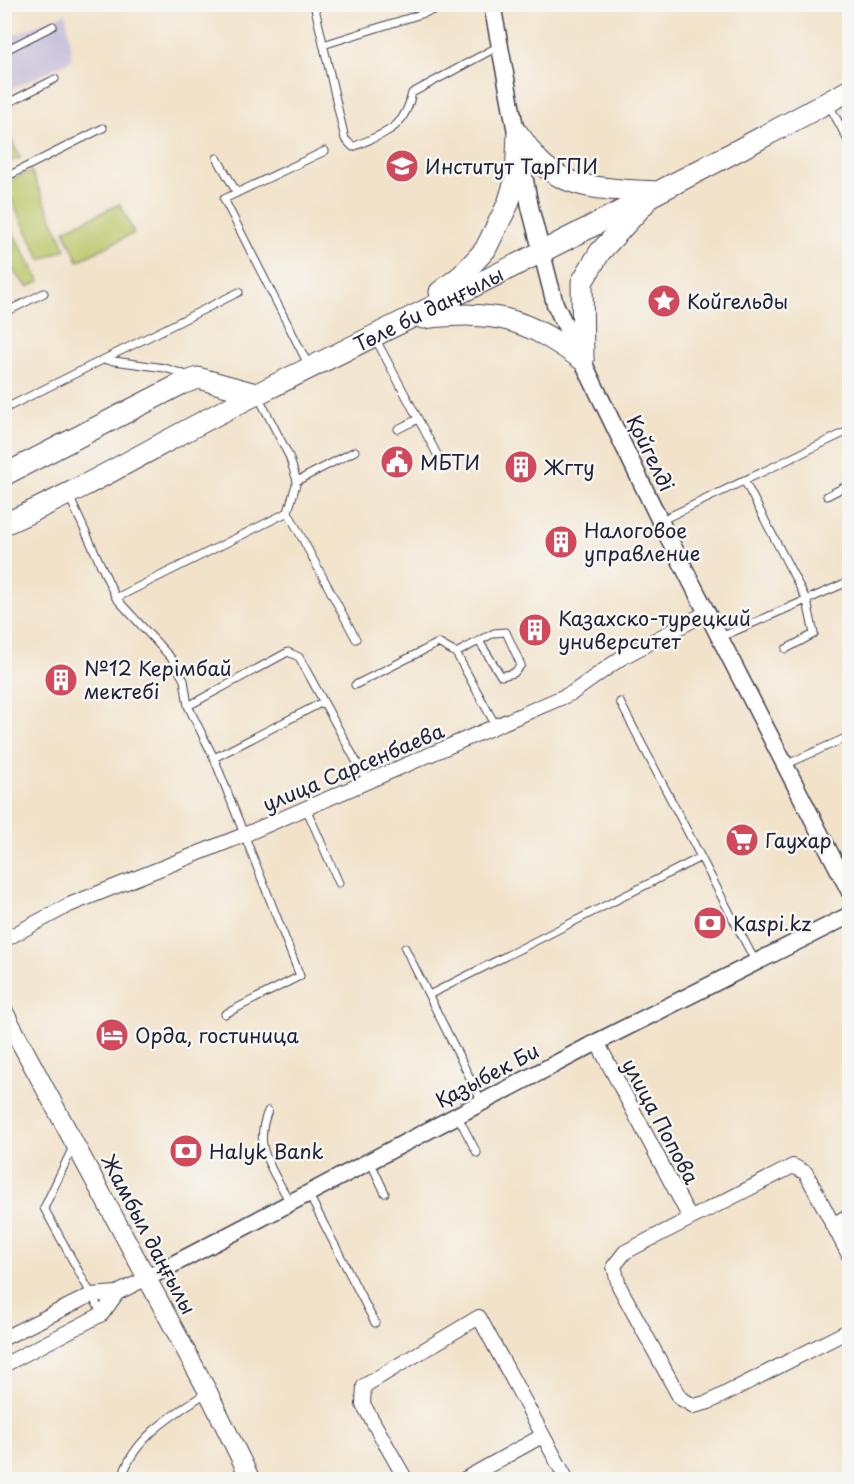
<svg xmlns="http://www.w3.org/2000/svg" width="854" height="1484" viewBox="0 0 854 1484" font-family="'Playpen Sans',sans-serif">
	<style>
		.industrial { fill: #c7c0d9 }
		.green { fill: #b9c668; stroke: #6e7452; stroke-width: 1.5 }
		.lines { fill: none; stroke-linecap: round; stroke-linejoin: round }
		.service-casing { stroke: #413f50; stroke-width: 9 }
		.minor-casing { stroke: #413f50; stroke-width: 16 }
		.tertiary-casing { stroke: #413f50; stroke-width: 19 }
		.secondary-casing { stroke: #413f50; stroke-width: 20 }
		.primary-casing { stroke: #413f50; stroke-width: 23 }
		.service { stroke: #fff; stroke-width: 7 }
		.minor { stroke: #fff; stroke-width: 14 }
		.tertiary { stroke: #fff; stroke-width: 16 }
		.secondary { stroke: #fff; stroke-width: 18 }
		.primary { stroke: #fff; stroke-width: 21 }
		.labels { text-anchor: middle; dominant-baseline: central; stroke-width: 5; stroke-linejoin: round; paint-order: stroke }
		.poi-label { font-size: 20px; fill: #22223b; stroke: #f6f6f2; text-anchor: start }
		.street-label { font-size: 20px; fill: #22223b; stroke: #f6f6f2 }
	</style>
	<rect width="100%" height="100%" fill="#f6f6f2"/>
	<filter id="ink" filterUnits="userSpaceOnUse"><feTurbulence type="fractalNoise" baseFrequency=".0167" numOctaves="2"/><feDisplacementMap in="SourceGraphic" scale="12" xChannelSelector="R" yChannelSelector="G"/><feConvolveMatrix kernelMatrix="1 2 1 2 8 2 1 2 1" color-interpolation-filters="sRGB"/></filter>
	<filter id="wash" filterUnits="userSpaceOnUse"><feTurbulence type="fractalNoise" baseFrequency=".008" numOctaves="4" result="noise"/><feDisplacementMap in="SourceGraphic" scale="24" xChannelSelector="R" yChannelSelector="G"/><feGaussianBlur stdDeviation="1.35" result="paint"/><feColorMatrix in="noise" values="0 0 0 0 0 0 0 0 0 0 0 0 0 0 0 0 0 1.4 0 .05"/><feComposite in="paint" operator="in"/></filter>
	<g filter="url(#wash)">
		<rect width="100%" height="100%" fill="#f2e2c9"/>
		<path class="industrial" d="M66 13 72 60 5 92V39Z"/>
		<path class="green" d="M5 126 20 158 5 163H4Z
			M31 171 66 249 41 260 5 186V182Z
			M120 204 134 233 78 261 64 230Z
			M8 224 40 281 28 287 5 262V226Z"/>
	</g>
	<g filter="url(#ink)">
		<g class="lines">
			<defs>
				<path id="service" d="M314 4 345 139 353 147C385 132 404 131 412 93L499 46
					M323 45 453 4
					M4 51 53 26
					M4 105 55 79
					M829 105 850 144
					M217 158 237 193
					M4 178 103 128
					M4 313 44 293
					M375 338 439 458
					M107 360 165 368 187 375
					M309 366 224 199 325 151
					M4 409 239 292
					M398 429 418 419
					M744 480 807 601 814 634 786 649
					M297 481 355 451
					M69 496 116 598 172 659 184 680 188 706 214 758 300 976 225 1014
					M827 496 850 484
					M288 512 356 639
					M660 521 850 430
					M116 598 288 512 297 481 289 456 258 396
					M721 637 850 581
					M456 653 494 633 506 632 521 665 514 673 501 676 479 641
					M355 685 438 643 456 653 496 726
					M620 702 755 961
					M188 706 288 652 299 657 367 781
					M214 758 323 702
					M785 765 850 736
					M306 808 339 883
					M405 948 482 1102
					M429 995 701 857
					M268 1111C252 1149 273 1169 290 1203
					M457 1115 477 1153
					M74 1145 44 1208 102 1314
					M370 1161 385 1193
					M308 1193 375 1323
					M122 1480C130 1440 174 1414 206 1393"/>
				<path id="minor" d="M4 940 69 905 244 835 572 693 621 658 708 612
					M597 1042 690 1218
					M832 1225 850 1215
					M850 1257 806 1173 793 1166 625 1252 614 1266 619 1286 680 1398 694 1406 709 1402 850 1330
					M4 1338 91 1295 117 1293 147 1278
					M4 1365 102 1314 117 1293
					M406 1480 363 1404 364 1386 479 1317 567 1480
					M463 1480 542 1436"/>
				<path id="tertiary" d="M492 4 530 207 555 304 660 521 850 892
					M147 1278 597 1042 850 915"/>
				<path id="secondary" d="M4 1012 208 1392 251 1480"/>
				<g id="primary">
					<path d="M518 134C525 142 530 152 538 160 567 192 616 189 656 192"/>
					<path d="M440 292 462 275 485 250 508 204 516 178 518 134"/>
					<path d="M423 318C495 310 524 317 583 360"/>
					<path d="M583 360 582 282 600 252 645 203"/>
					<path d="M4 475 181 384 198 378 256 394"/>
					<path id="s1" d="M4 524C92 486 173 435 259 393 457 295 656 196 850 90"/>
				</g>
			</defs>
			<use href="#service" class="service-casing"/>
			<use href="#minor" class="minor-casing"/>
			<use href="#tertiary" class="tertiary-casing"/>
			<use href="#secondary" class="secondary-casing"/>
			<use href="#primary" class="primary-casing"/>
			<use href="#service" class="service"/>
			<use href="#minor" class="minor"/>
			<use href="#tertiary" class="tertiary"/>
			<use href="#secondary" class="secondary"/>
			<use href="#primary" class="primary"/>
		</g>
	</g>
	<defs>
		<symbol id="school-disc" viewBox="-11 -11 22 22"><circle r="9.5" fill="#d1495b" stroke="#f6f6f2"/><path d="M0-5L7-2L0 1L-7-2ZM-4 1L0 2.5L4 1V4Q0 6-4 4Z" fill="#fff"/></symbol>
		<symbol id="sight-disc" viewBox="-11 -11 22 22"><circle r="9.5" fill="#d1495b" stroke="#f6f6f2"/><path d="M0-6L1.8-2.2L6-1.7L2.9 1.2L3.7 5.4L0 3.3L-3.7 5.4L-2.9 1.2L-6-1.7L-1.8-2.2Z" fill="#fff"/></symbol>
		<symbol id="civic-disc" viewBox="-11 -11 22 22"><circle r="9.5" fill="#d1495b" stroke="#f6f6f2"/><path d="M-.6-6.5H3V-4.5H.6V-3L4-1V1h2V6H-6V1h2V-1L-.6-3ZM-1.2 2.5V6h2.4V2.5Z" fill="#fff"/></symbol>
		<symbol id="building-disc" viewBox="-11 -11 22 22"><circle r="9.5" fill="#d1495b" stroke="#f6f6f2"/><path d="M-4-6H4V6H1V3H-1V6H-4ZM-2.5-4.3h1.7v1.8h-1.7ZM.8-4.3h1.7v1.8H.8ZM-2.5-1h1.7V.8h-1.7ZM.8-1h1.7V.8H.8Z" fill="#fff"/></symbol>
		<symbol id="supermarket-disc" viewBox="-11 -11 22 22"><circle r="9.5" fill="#d1495b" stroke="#f6f6f2"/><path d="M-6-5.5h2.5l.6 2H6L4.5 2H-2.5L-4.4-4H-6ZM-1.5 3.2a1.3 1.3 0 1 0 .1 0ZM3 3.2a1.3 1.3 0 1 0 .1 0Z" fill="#fff"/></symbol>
		<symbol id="bank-disc" viewBox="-11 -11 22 22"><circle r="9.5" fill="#d1495b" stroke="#f6f6f2"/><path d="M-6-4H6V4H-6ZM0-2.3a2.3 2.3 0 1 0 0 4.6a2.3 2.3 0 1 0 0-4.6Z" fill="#fff"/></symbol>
		<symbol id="hotel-disc" viewBox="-11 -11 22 22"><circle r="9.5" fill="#d1495b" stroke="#f6f6f2"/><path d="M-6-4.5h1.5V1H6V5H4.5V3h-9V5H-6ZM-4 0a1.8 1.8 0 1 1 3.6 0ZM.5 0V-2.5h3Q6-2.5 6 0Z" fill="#fff"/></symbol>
	</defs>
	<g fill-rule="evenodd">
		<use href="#school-disc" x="383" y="147" width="38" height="38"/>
		<use href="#sight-disc" x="645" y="282" width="38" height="38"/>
		<use href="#civic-disc" x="378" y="443" width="38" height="38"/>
		<use href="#building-disc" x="502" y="448" width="38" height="38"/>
		<use href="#building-disc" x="542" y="523" width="38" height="38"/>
		<use href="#building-disc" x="516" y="611" width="38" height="38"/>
		<use href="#building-disc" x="42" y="661" width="38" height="38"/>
		<use href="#supermarket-disc" x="723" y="821" width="38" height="38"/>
		<use href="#bank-disc" x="691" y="904" width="38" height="38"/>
		<use href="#hotel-disc" x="93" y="1016" width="38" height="38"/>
		<use href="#bank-disc" x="167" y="1132" width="38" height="38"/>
	</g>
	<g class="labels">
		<g class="poi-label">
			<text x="425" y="166">Институт ТарГПИ</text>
			<text x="687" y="301">Койгельды</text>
			<text x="420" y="462">МБТИ</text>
			<text x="544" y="467">Жгту</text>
			<text x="584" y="530">Налоговое<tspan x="584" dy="23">управление</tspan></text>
			<text x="558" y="618">Казахско-турецкий<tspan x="558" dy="23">университет</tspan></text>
			<text x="84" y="668">№12 Керімбай<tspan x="84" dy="23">мектебі</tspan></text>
			<text x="765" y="840">Гаухар</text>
			<text x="733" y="923">Kaspi.kz</text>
			<text x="135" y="1035">Орда, гостиница</text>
			<text x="209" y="1151">Halyk Bank</text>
		</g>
		<g class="street-label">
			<text stroke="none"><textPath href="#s1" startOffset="476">Төле би даңғылы</textPath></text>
			<text transform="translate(651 453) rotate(64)">Қойгелді</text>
			<text transform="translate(353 767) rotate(-23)">улица Сарсенбаева</text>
			<text transform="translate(487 1075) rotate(-28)">Қазыбек Би</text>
			<text transform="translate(661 1121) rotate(62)">улица Попова</text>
			<text transform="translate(149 1234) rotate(62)">Жамбыл даңғылы</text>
		</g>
	</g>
	<rect width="854" height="1484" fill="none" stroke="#f6f6f2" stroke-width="24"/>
</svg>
